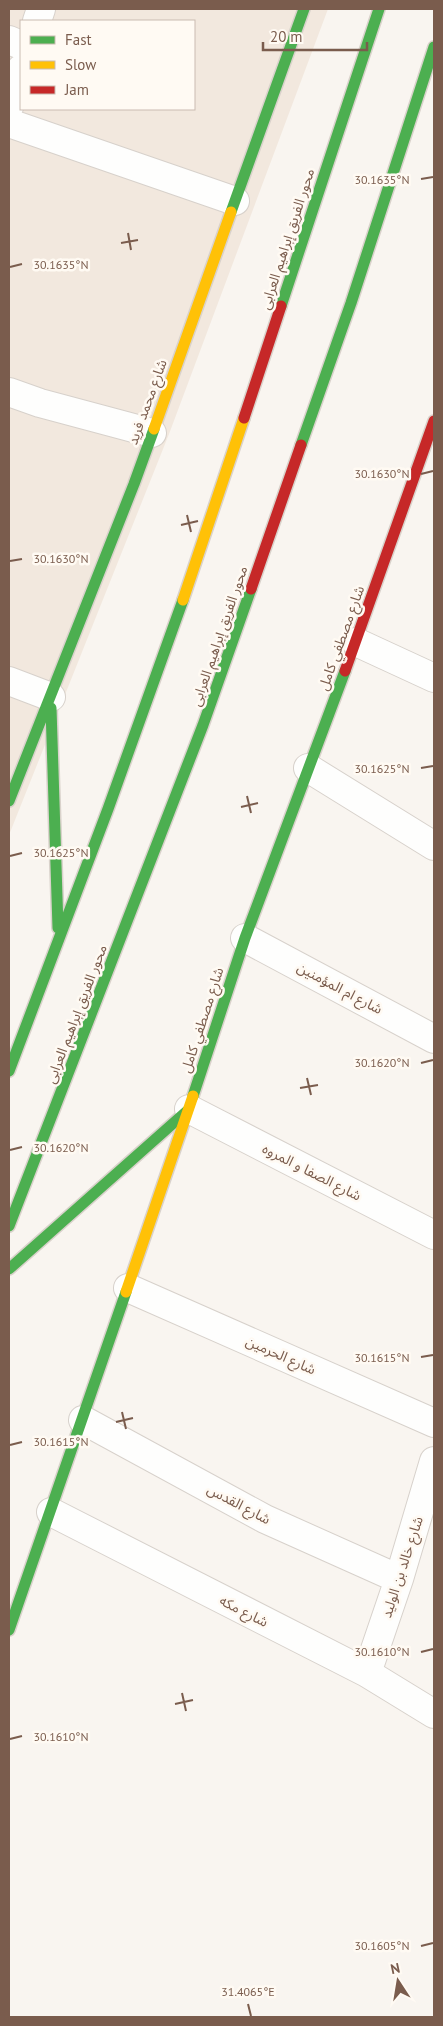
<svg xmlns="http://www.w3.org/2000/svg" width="443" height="2026" viewBox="0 0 443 2026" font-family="'PT Sans','Noto Sans Arabic',sans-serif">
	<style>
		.residential { fill: #f2e8de; fill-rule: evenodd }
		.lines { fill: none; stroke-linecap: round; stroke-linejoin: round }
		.street-casing { stroke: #d7d1cb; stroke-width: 30 }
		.fast-casing { stroke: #d9d2cb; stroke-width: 14 }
		.slow-casing { stroke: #d9d2cb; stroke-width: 14 }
		.jam-casing { stroke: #d9d2cb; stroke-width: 14 }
		.street { stroke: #fefefd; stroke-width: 28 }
		.fast { stroke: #4caf50; stroke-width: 11 }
		.slow { stroke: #ffc107; stroke-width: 11 }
		.jam { stroke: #c62828; stroke-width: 11 }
		.ticks { fill: none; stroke: #7a5c4d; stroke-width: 2 }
		.labels { text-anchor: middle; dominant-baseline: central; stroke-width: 5; stroke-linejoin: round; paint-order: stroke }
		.street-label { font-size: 14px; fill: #7a5c4d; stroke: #fffaf3 }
		.ticks-label { font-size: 12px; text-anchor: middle; fill: #7a5c4d; stroke: #fffaf3; stroke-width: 5; stroke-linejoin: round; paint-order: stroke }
	</style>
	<rect width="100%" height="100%" fill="#f9f5f0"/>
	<path class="residential" d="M9 9H328L169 434 9 835ZM21 21H194V109H21Z"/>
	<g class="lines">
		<defs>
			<path id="street" d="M37 21 41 9
				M9 40 21 45
				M9 107 21 69
				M9 123 235 201
				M9 392 40 403 152 433
				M356 642 434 678
				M9 681 51 697
				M308 768 434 846
				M245 938 434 1039
				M189 1109 434 1235
				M128 1288 434 1423
				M83 1420 265 1519 399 1579
				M51 1512 367 1673 434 1714
				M367 1673 399 1579 434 1461"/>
			<path id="fast" d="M231 212 304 9
				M281 306 379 9
				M301 445 351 303 434 47
				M51 708 58 928
				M9 801 134 484 154 429
				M9 1071 108 809 183 600
				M193 1096 245 938 345 671
				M9 1226 203 725 251 589
				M9 1269 187 1111
				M9 1630 126 1292"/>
			<path id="slow" d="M154 429 231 212
				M183 600 244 418
				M126 1292 193 1096"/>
			<path id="jam" d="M244 418 281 306
				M251 589 301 445
				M345 671 434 421"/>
		</defs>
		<use href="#street" class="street-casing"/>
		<use href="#fast" class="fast-casing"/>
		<use href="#slow" class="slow-casing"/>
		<use href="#jam" class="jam-casing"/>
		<use href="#street" class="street"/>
		<use href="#fast" class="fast"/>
		<use href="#slow" class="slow"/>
		<use href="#jam" class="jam"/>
	</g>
	<path class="ticks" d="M421 179 433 177M128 233 131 250M121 243 138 240M10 267 22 264M421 474 433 471M187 515 191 532M181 525 198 521M10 561 22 559M421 768 433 766M247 796 251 813M241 807 258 803M10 856 22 853M421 1063 433 1060M307 1078 311 1095M300 1088 318 1085M10 1150 22 1147M421 1357 433 1355M122 1412 126 1429M116 1422 133 1418M10 1445 22 1442M421 1652 433 1649M182 1693 186 1711M175 1704 193 1700M10 1739 22 1736M421 1946 433 1943M248 2004 251 2016"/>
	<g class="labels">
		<g class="street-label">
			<text transform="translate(287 239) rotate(-72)">محور الفريق إبراهيم العرابى</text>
			<text transform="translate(147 402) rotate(-70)">شارع محمد فريد</text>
			<text transform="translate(219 636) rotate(-71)">محور الفريق إبراهيم العرابى</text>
			<text transform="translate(341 638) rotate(-70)">شارع مصطفي كامل</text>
			<text transform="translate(340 988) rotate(28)">شارع ام المؤمنين</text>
			<text transform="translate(76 1014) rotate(-69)">محور الفريق إبراهيم العرابى</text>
			<text transform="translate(202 1020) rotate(-72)">شارع مصطفي كامل</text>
			<text transform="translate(312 1172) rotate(27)">شارع الصفا و المروه</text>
			<text transform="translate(281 1355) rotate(24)">شارع الحرمين</text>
			<text transform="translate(239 1504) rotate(28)">شارع القدس</text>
			<text transform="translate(402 1567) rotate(-72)">شارع خالد بن الوليد</text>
			<text transform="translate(244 1611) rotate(27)">شارع مكه</text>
		</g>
	</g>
	<g class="ticks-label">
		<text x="382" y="184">30.1635°N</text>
		<text x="61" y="269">30.1635°N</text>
		<text x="382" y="478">30.1630°N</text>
		<text x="61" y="563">30.1630°N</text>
		<text x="382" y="773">30.1625°N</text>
		<text x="61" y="857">30.1625°N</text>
		<text x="382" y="1067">30.1620°N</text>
		<text x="61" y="1152">30.1620°N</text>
		<text x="382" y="1362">30.1615°N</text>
		<text x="61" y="1446">30.1615°N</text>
		<text x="382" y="1656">30.1610°N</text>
		<text x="61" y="1741">30.1610°N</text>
		<text x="382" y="1950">30.1605°N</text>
		<text x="248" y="1996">31.4065°E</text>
	</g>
	<rect width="443" height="2026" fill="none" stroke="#7a5c4d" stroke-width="20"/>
	<rect x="20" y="20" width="175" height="90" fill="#fffaf3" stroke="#cabbb1"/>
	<rect x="30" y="36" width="25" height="8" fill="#4caf50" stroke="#cabbb1"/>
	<text x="65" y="45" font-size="15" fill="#7a5c4d">Fast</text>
	<rect x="30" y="61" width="25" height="8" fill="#ffc107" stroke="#cabbb1"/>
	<text x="65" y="70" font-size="15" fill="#7a5c4d">Slow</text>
	<rect x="30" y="86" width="25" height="8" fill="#c62828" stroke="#cabbb1"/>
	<text x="65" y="95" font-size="15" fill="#7a5c4d">Jam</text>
	<g transform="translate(398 1981) rotate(348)" stroke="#fffaf3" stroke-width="4" paint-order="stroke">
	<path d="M0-4L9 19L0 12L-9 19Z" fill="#7a5c4d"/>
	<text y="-8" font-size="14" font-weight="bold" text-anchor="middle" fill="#7a5c4d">N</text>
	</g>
	<path d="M263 42v8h104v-8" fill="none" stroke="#7a5c4d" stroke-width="2.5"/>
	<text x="270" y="42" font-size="15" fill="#7a5c4d" stroke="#fffaf3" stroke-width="4" paint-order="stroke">20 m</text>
</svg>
